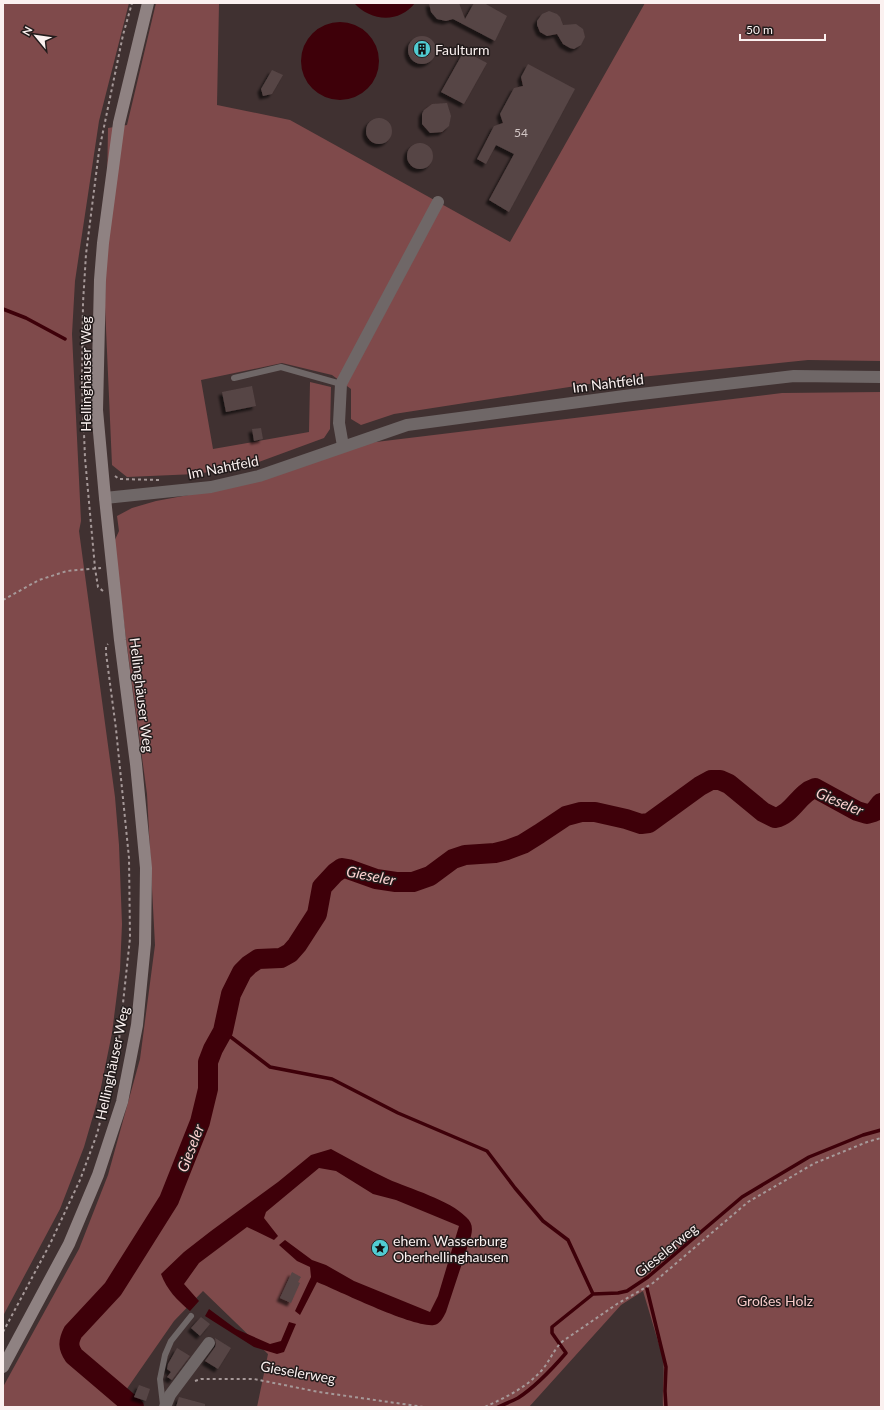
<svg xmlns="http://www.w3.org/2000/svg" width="884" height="1410" viewBox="0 0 884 1410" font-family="Lato,sans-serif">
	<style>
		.green { fill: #7f4a4b }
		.water { fill: #3e0009 }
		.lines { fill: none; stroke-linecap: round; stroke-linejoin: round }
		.stream { stroke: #3e0009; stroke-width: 3.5 }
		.river { stroke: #3e0009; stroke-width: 20 }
		.building { fill: #564545; filter: url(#shadow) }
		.path { stroke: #a69999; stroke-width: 2; stroke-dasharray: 3 3; stroke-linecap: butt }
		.lane { stroke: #6f6767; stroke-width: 6 }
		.street { stroke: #6f6767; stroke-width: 12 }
		.secondary { stroke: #8f8282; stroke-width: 12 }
		.labels { text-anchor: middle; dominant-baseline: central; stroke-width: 3; stroke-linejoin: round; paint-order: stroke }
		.number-label { font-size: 12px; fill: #d2c6c5 }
		.poi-label { font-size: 14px; fill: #fbf1f0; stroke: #221b1b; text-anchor: start }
		.street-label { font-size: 14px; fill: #fbf1f0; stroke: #221b1b }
		.park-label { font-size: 14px; fill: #f6cac9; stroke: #221b1b }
		.water-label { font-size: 15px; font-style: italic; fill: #fdd1d0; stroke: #221b1b }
	</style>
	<defs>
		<filter id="shadow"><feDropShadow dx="-3.5" dy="3.5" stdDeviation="1" flood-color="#0009"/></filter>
	</defs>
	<rect width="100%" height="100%" fill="#403131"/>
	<path class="green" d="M3 3H129L99 121 75 281 72 334 81 521 79 531 115 797 119 845 122 924 120 970 112 1033 100 1092 84 1147 60 1209 3 1316Z
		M156 3H219L217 105 290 120 510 242 645 3H881V361L808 360 621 379 394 414 361 425 351 419V389L332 375 282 363 201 380 213 449 309 432 310 382 331 387 330 429 324 438 248 466 196 474 127 477 112 465 105 306 108 128 127 125Z
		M881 392V1407H663C662 1391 665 1374 663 1358L643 1291 621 1305 529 1407H257L268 1354 203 1291 174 1321 124 1393 140 1407H3V1387L79 1249 108 1175 140 1059 155 945 147 794 126 639 114 542 119 531 117 516 132 508 156 501 210 491 343 446 782 393Z"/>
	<path class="water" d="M354 3H415C399 24 370 21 354 3Z
		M301 61a39 39 0 1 1 78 0a39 39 0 1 1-78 0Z
		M331 1149C350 1159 369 1170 388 1179 410 1189 450 1200 466 1217 472 1222 473 1228 471 1236L446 1312C443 1318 440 1324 434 1325 414 1328 339 1291 317 1282L300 1315 295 1311 311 1277 310 1267 297 1261 279 1245 285 1240 312 1260 326 1265 354 1281 430 1312 438 1296 459 1226 396 1200 373 1194 336 1171 319 1168 266 1212 264 1218 278 1236 274 1240 247 1227 199 1263 184 1284 199 1301 190 1311C177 1300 167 1290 161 1274L184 1252 211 1231 278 1182 311 1155Z
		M209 1309 236 1329 270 1344 281 1341 289 1322 296 1324 284 1352 277 1354 254 1347 205 1316Z"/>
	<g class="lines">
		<path class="stream" d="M3 309 26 318 65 339
			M223 1031 270 1067 332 1079 398 1113 487 1151 515 1188 543 1221 568 1240 593 1294 552 1327V1333L566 1353C553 1368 535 1387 518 1398 512 1401 505 1404 498 1407
			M647 1289 666 1367 665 1391 666 1407
			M593 1294 618 1293 627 1291 648 1277 742 1197 809 1157 863 1135 881 1130"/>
		<path class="river" d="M134 1407 74 1356C68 1347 68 1342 73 1332L113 1289 169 1200 200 1122 208 1089V1062L213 1049 223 1031 231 994 242 972 249 965 258 959 281 958 290 953 297 945 317 914 322 887 335 873 342 868 348 869 376 879 396 882H413L430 876 453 859 465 855 495 853 507 850 523 844 539 834 566 816 581 812H595L626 819 641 824 649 823 700 786 711 780H720L729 784 763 812 775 818C793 814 799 793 815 788L857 811 867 814 874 812 881 803"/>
	</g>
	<path class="building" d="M429 3H459L465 19 474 3H484L507 16 495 41 453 19 446 21 437 19 431 12Z
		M549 11 557 14 560 17 563 25 576 24 583 29 585 37 581 45 574 49 570 48 563 44 557 34 547 36 540 32 537 25V21L542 14Z
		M408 50a14 14 0 1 1 28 0a14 14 0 1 1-28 0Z
		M464 51 487 63 464 104 441 92Z
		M528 64 575 89 509 212 489 200 514 154 496 145 486 164 477 159 494 126 503 123 500 114 514 88 523 86 521 77Z
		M272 70 283 75 272 94 263 96 261 89Z
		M447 103 451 116 449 126 442 132 430 133 422 124V114L424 110 432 104Z
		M366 131a13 13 0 1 1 26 0a13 13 0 1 1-26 0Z
		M407 156a13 13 0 1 1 26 0a13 13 0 1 1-26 0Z
		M252 386 256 406 226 412 222 392Z
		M261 428 263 439 254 441 252 429Z
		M292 1272 301 1277 298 1282 300 1283 291 1303 280 1298Z
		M201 1317 210 1324 200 1336 191 1328Z
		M215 1338 231 1348 218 1369 205 1361 215 1347 216 1344Z
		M177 1348 190 1356 172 1380 167 1377 171 1372 167 1369 168 1364Z
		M139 1385 150 1389 146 1401 134 1397Z
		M179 1397 205 1404V1407H176Z"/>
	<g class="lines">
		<path class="path" d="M115 476 119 479 159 480
			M103 591 98 587 95 568 85 458 82 386 83 303 86 254 99 151 123 35 132 3
			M3 600 39 580 67 571 101 568
			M3 1332 50 1244 80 1180 97 1134 118 1050 130 938 129 858 116 729 106 653V646L108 644
			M195 1381 201 1379H254L319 1392 424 1407
			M485 1407C506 1397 526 1388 542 1370 550 1361 553 1350 563 1341L617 1304 653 1283 748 1202 815 1163 867 1142 881 1138"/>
		<path class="lane" d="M234 378 281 367 341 384
			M163 1405 160 1379 165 1355 171 1341 191 1316"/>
		<path class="street" d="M343 446 339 423 341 384 438 202
			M105 498 211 487 259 476 407 425 624 396 794 376 881 377
			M165 1407 170 1395 209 1343"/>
		<path class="secondary" d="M3 1367 69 1244 98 1175 122 1102 137 1025 145 944 146 868 136 764 120 640 105 498 97 410 100 280 103 243 119 123 148 3"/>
	</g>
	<defs>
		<symbol id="building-disc" viewBox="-11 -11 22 22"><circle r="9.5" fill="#51ccd2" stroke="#221b1b"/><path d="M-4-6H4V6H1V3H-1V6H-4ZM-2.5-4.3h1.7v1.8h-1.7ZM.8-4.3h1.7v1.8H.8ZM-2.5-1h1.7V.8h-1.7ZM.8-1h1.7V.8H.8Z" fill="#111"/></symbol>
		<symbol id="sight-disc" viewBox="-11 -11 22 22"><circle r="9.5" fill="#51ccd2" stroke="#221b1b"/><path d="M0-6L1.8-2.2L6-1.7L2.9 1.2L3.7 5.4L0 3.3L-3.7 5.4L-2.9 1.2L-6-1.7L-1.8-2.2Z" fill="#111"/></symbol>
	</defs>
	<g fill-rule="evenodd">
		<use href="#building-disc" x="412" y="39" width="20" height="20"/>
		<use href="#sight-disc" x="370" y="1238" width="20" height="20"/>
	</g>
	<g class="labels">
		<g class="number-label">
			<text x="521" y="132">54</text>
		</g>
		<g class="poi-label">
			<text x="435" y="49">Faulturm</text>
			<text x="393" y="1240">ehem. Wasserburg<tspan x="393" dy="16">Oberhellinghausen</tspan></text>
		</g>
		<g class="street-label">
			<text transform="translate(85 374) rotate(-90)">Hellinghäuser Weg</text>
			<text transform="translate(608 383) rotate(-7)">Im Nahtfeld</text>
			<text transform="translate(223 467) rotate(-11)">Im Nahtfeld</text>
			<text transform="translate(142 695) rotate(83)">Hellinghäuser Weg</text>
			<text transform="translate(112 1063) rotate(-78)">Hellinghäuser Weg</text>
			<text transform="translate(666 1250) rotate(-39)">Gieselerweg</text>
			<text transform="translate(298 1372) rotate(10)">Gieselerweg</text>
		</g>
		<g class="park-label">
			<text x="775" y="1300">Großes Holz</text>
		</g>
		<g class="water-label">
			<text transform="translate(840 801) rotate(23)">Gieseler</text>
			<text transform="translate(371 875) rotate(11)">Gieseler</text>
			<text transform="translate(190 1148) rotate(-69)">Gieseler</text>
		</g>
	</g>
	<rect width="884" height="1410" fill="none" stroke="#fbf1f0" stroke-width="8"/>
	<g transform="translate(36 36) rotate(299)" stroke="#221b1b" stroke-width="3" paint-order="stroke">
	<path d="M0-3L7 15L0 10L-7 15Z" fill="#fbf1f0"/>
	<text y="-6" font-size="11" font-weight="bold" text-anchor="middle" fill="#fbf1f0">N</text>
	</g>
	<path d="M740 34v6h85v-6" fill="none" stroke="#fbf1f0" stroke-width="2"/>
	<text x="746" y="34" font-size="12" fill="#fbf1f0" stroke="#221b1b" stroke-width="3" paint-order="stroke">50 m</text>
</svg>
